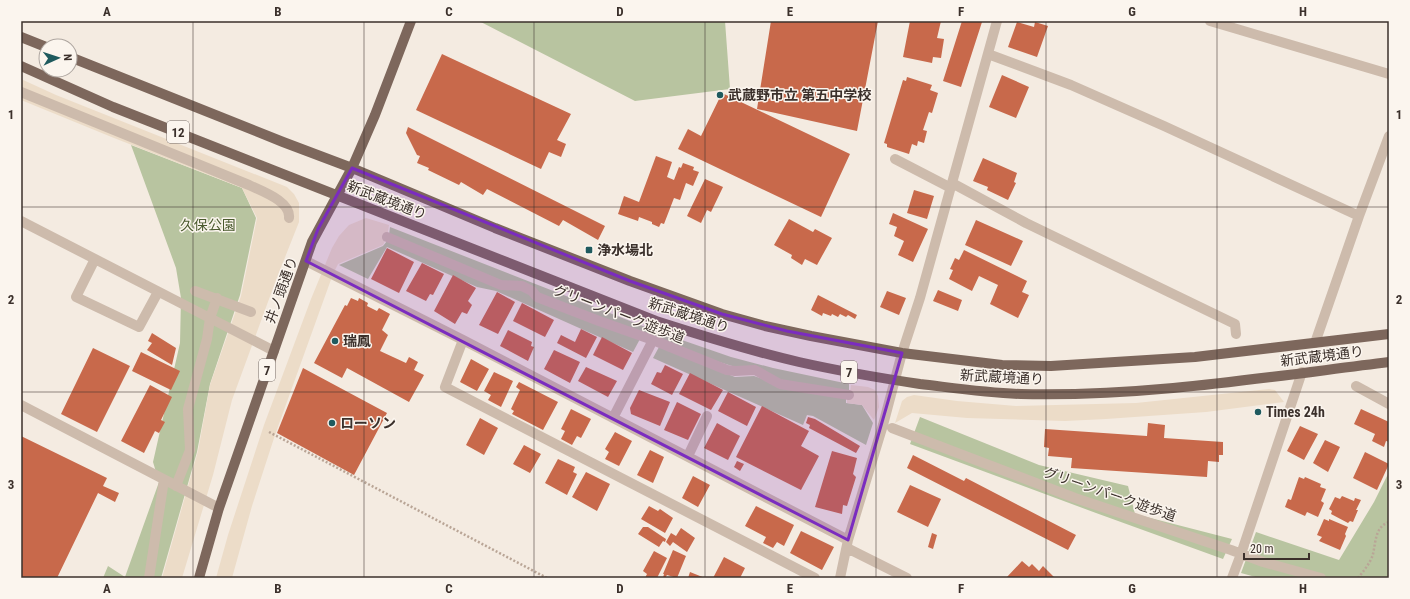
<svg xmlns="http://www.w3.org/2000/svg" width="1410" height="599" viewBox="0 0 1410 599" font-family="'Roboto Condensed','Noto Sans JP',sans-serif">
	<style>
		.green { fill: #b8c4a0 }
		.plaza { fill: #ecdcc8 }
		.building { fill: #c8694b }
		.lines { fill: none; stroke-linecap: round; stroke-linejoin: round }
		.path { stroke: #b9a596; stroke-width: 2.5; stroke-dasharray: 2 2; stroke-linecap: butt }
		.minor { stroke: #cdbbac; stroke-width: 10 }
		.major { stroke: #7d675c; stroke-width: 10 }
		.marked { fill: #7b2cbf; fill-opacity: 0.2; stroke: #7b2cbf; stroke-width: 3; stroke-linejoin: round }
		.grid { fill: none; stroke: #3b302b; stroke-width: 1; stroke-opacity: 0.55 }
		.poi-dot { fill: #1f5a5e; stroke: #fbf5ee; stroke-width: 1.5 }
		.labels { text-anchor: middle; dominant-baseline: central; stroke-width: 3; stroke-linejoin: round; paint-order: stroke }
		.shield { fill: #fbf5ee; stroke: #756b66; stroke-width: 1 }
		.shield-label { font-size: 13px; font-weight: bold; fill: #3b302b }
		.poi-label { font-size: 14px; font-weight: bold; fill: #3b302b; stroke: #fbf5ee; text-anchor: start }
		.street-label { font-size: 14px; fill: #3b302b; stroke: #fbf5ee }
		.park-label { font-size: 14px; fill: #4a5a2e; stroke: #fbf5ee }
		.neatline { fill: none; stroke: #3b302b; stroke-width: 1.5 }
		.grid-label { font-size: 13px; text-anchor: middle; font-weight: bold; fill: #3b302b }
	</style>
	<rect width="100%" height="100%" fill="#f4ebe1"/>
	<path class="green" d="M479 21H725L730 89 635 101Z
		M131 145 242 188 256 218 240 295 210 384 197 452 161 578H103L108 566 125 577 159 482 153 462 180 343 181 298 176 268Z
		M390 227 653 330 731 357 773 368 849 384V392L778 380 706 358 502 282 389 235Z
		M387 241 522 290 640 339 633 352 496 291 477 287 387 247 368 279 339 265 383 246Z
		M659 347 735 377 754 376 760 378 846 399V403L862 405 873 423 866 445 813 416 807 415 803 425 653 358Z
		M920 417 1039 465 1128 486 1135 514 1232 539 1223 559 1096 513 910 444Z
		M1389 472V578H1259L1241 573 1256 532 1339 560 1374 502Z"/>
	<path class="plaza" d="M21 79 56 95 287 187 294 194 299 203V222L276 280 232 400 213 475 182 578H162L198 451 210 385 241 296 257 218 242 188 114 138 21 100Z
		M366 218 389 225 387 237 383 245 338 264 333 274 275 435 252 506 232 578H216L228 535 264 425 311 299 332 248 339 236 349 225Z
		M851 385 868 387 875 390 878 396 879 407 874 420 862 405 847 403V397L850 392Z
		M1269 389 1275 390 1284 402 1206 412 1106 419 1065 421 967 418 912 413 895 423 902 401 907 397 914 395 957 401 1016 406 1136 403Z"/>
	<path class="building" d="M771 21H878L857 131 757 109Z
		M910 21H941L937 38 944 39 941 58 933 57 932 63 903 57Z
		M962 21 982 22 961 87 943 81Z
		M1017 22 1034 27 1035 22 1048 26 1037 57 1008 47Z
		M442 54 571 114 557 140 566 144 561 157 549 152 541 169 416 110Z
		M1002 75 1029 87 1016 118 989 107Z
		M907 77 932 85 930 90 938 93 932 113 929 112 923 130 927 131 924 143 918 141 917 146 912 144 909 154 887 147V144L884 143 903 80 906 81Z
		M722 93 850 154 821 217 678 149 688 129 701 136Z
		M408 127 605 226 598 240 563 220 559 226 487 189 483 195 461 182 459 185 428 170 429 168 417 163 420 156 417 155 406 133Z
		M656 156 672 162 667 177 674 180 679 167 681 168 683 163 694 167 693 170 699 172 693 186 686 183 680 200 674 198 664 224 661 223 659 227 652 224V222L639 217 638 221 618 214 624 196 639 202Z
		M983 158 1017 173 1014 182 1016 183 1008 200 987 190 988 187 973 181Z
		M705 179 723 187 711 212 707 210 701 223 687 216Z
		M914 190 934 196 927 219 907 213Z
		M893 213 928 229 913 262 898 255 904 241 894 236 897 227 889 224Z
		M789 219 813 232 815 229 832 238 817 265 805 259 802 265 791 258 792 255 774 245Z
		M976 220 1023 241 1011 266 965 245Z
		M387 248 414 262 399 293 371 279Z
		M964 250 1027 281 1022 292 1029 295 1018 318 990 304 998 285 979 276 972 291 949 279 953 270 950 269 955 258 959 260Z
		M422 263 444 274 433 295 430 294 426 301 406 291Z
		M453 275 476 288 468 301 472 305 467 314 462 312 455 324 434 311Z
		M938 290 962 300 958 311 933 301Z
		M887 291 906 298 899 315 880 307Z
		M497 292 515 302 498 334 479 325Z
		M818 295 857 315 855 319 848 315 846 317 840 314 838 317 832 314 831 316 823 313 822 316 811 310Z
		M351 298 358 301 359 298 368 303 367 306 377 311 379 308 390 314 382 330 388 335 380 351 406 363 409 357 418 362 414 370 424 375 409 402 347 368 342 378 314 363 345 305 347 306Z
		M522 303 554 320 545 337 513 321Z
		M581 329 597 337 586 358 557 343 561 335 575 342Z
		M508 330 532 342 531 346 534 347 528 361 500 346Z
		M152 333 176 348 172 365 147 350 152 343 148 341Z
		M602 337 632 353 623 370 593 355Z
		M93 348 130 366 97 432 61 414Z
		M554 350 580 362 570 383 544 369Z
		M141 352 180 371 171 390 132 371Z
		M471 359 489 369 477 391 460 382Z
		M665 365 683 374 672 395 651 384 657 372 661 373Z
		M586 367 617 381 608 397 578 381Z
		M303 368 387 413 354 475 277 433Z
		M494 372 513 381 501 407 488 400 491 395 484 391Z
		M690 373 723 390 711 410 679 394Z
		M519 382 558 402 543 430 512 414 514 411 511 409 520 390 516 387Z
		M150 385 172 397 161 420 165 422 159 433 155 431 144 453 121 441Z
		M639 390 670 402 660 426 631 414 630 408Z
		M728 392 756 407 747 426 718 411Z
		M677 402 701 414 688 440 664 430Z
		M762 406 809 431 801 446 819 456 801 490 736 457Z
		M571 409 591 419 581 438 577 436 572 445 561 439 565 431 561 429Z
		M1361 409 1389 422V442L1386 441 1384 447 1372 441 1375 434 1354 424Z
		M808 417 815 419 860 446 856 453 809 428 810 425 806 423Z
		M480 418 498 428 484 455 466 445Z
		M717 423 740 436 728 460 704 448Z
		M1148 423 1165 425 1164 438 1223 442V455H1219V462L1208 461 1207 477 1071 468 1072 458 1048 456 1049 448 1044 447 1045 429 1147 436Z
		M1300 426 1318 434 1304 460 1287 451Z
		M615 432 632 441 619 466 605 459 609 452 605 449Z
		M21 436 107 478 103 486 119 493 115 502 98 493 57 578H21Z
		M1325 440 1340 447 1328 472 1313 463Z
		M524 445 541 454 530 473 513 464Z
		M650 450 664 457 653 483 637 475Z
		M832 451 857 458 853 474 856 477 847 506 843 505 842 514 815 507Z
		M1365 452 1389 464 1377 490 1353 478Z
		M913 455 964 481 966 478 1076 535 1068 550 907 468Z
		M558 459 575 467 573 472 577 474 567 495 545 483Z
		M737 461 744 464 740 471 734 467Z
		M586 472 610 484 597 511 572 497Z
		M693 476 710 485 698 507 682 498Z
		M1299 477 1304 479 1305 477 1321 484 1320 487 1326 489 1321 501 1324 503 1318 517 1307 512 1305 516 1285 507 1288 499 1291 500Z
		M910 485 941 499 928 527 897 512Z
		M1342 496 1354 501 1355 498 1361 500 1356 510H1358L1353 522 1350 521 1348 523 1331 514 1332 511 1329 509 1335 497 1340 499Z
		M649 506 658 511 660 509 673 518 665 533 641 519Z
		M756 506 794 525 784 546 777 542 773 548 763 543 766 537 745 526Z
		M1324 519 1329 521V519L1348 527 1345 534 1346 536 1340 550 1319 541 1322 537 1317 535Z
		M643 527H648L666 539 665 542 663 541 659 547 638 534Z
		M681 528 695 538 687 552 673 542 670 546 666 542 671 533 676 536Z
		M801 531 834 547 822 570 790 553Z
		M932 533 937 535 933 549 928 547Z
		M673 550 686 556 677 578 667 575 665 578H663L664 574H663Z
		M654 551 667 558 657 578H645L647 574 643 571Z
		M724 557 745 568 740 578H713Z
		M1022 561 1029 567 1032 564 1039 571 1043 566 1055 578H1006Z
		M690 572 705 578H688Z"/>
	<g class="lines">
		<path class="path" d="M269 432 547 578
			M1358 578C1363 572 1371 562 1373 554 1376 541 1375 527 1389 522"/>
		<path class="minor" d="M1210 21 1389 74
			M988 54 1071 85 1164 126 1359 216
			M21 92 249 185C261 191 291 201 289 218
			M895 159 951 188
			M952 183 1026 223 1235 324 1236 334
			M21 221 274 351
			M387 237 501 285 522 286 532 291 537 297 599 321 653 340 727 370 735 371 755 370 780 384 849 395
			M95 259 76 297 139 327 158 292
			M306 261 463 340 848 540
			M195 291 251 312
			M463 340 445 387 815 578
			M1315 343 1359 216 1389 136
			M1356 386 1389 404
			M21 405 219 508
			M613 418 653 340
			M892 428 1075 498 1231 550 1263 562 1321 578
			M688 456 707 416
			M176 486 190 450 188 409 207 339 210 318 217 298
			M847 548 907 578
			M149 578 164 480
			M840 578 848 540 883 425 902 353 920 298 997 21
			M1232 578 1241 554 1302 372"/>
		<path class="major" d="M21 37 46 47
			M70 57 283 142 352 168 495 228 630 281 722 314 765 326 811 336 902 353 1002 365 1051 366 1195 357 1389 334
			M21 66 113 107 656 321C703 336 751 351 799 362 839 371 880 378 920 384 954 388 987 393 1021 394 1144 397 1267 377 1389 362
			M199 578 219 508 312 242 352 168 375 115 411 21"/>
	</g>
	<path class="marked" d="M352 168 630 281 722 314 787 331 902 353 848 540 306 261 318 229Z"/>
	<path class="grid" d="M193 21V578M364 21V578M534 21V578M705 21V578M876 21V578M1046 21V578M1217 21V578M21 207H1389M21 392H1389"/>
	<g class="poi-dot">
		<circle cx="720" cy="95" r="4"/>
		<rect x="585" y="246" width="8" height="8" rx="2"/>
		<circle cx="335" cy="341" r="4"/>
		<circle cx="1258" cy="412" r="4"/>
		<circle cx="332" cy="423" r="4"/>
	</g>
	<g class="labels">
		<g class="shield">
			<rect x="167" y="121" width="22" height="22" rx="3"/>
			<rect x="259" y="359" width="16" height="22" rx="3"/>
			<rect x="841" y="361" width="16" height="22" rx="3"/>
		</g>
		<g class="shield-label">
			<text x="178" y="132">12</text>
			<text x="267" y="370">7</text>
			<text x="849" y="372">7</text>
		</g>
		<g class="poi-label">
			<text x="728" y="95">武蔵野市立 第五中学校</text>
			<text x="597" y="250">浄水場北</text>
			<text x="343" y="341">瑞鳳</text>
			<text x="1266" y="412">Times 24h</text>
			<text x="340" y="423">ローソン</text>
		</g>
		<g class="street-label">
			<text transform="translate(387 200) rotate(21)">新武蔵境通り</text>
			<text transform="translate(281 290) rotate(-70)">井ノ頭通り</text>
			<text transform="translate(619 314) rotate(21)">グリーンパーク遊歩道</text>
			<text transform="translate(689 315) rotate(18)">新武蔵境通り</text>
			<text transform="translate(1322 356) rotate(-7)">新武蔵境通り</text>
			<text transform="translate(1002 377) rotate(3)">新武蔵境通り</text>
			<text transform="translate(1110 494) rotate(19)">グリーンパーク遊歩道</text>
		</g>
		<g class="park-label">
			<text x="208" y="225">久保公園</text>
		</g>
	</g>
	<rect width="1410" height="599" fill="none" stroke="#fbf5ee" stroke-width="44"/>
	<g transform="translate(58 58) rotate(87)"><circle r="19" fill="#fbf5ee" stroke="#aea6a0"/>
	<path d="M0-3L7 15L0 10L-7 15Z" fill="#1f5a5e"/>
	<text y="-6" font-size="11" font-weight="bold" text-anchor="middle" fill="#3b302b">N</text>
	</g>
	<path d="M1244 553v6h65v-6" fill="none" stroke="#3b302b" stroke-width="2"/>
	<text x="1250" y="553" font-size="12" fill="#3b302b" stroke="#fbf5ee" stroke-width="3" paint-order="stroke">20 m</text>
	<rect x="22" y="22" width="1366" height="555" class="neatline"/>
	<g class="grid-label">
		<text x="107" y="16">A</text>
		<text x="278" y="16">B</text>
		<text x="449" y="16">C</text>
		<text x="620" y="16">D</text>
		<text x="790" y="16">E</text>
		<text x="961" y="16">F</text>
		<text x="1132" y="16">G</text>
		<text x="1303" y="16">H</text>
		<text x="11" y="119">1</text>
		<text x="1399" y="119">1</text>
		<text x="11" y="304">2</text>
		<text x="1399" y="304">2</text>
		<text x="11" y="489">3</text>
		<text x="1399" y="489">3</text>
		<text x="107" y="593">A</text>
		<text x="278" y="593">B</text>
		<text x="449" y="593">C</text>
		<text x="620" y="593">D</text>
		<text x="790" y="593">E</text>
		<text x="961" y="593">F</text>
		<text x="1132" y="593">G</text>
		<text x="1303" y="593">H</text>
	</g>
</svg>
